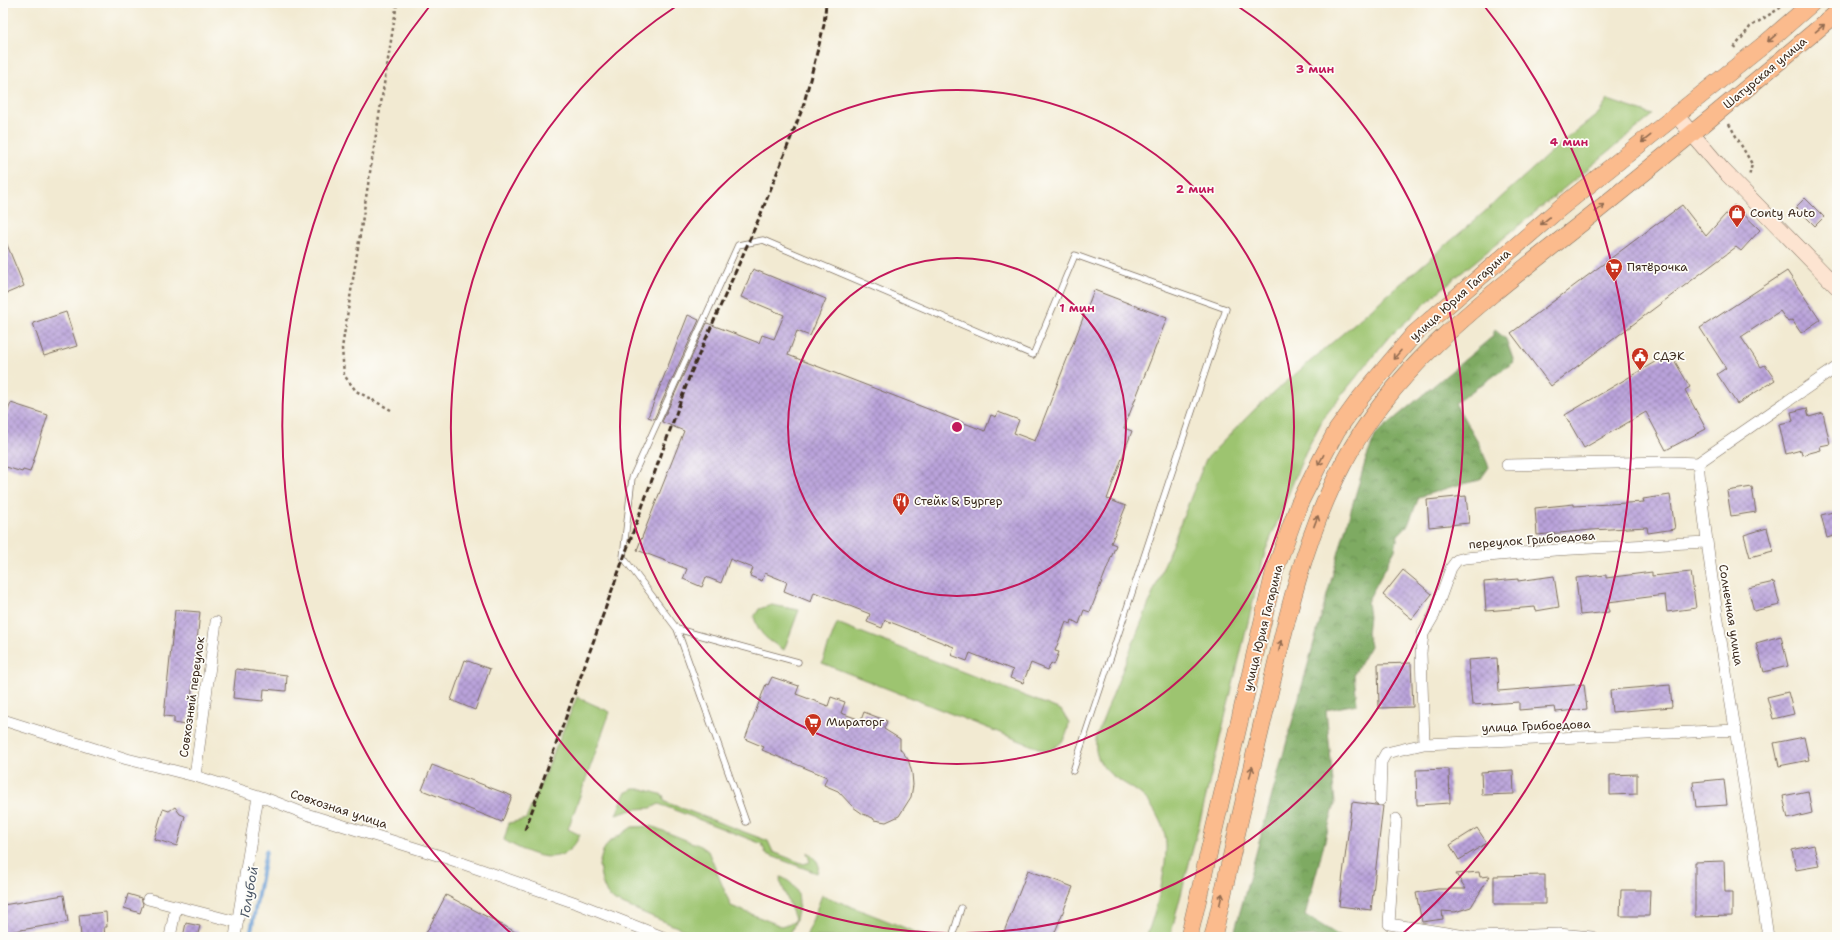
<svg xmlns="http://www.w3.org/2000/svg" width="1840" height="940" viewBox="0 0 1840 940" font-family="'Shantell Sans',sans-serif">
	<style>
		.green { fill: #9dc470; stroke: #6c7747 }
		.forest { fill: url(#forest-crowns); stroke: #5c6a40 }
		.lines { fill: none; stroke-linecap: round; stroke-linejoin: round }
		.stream { stroke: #689dd4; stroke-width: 4 }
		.building { fill: url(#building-cross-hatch) }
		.lane-casing { stroke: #7b6d5d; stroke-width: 7 }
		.street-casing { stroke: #7b6d5d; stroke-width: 12 }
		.secondary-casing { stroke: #7b6d5d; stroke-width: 16 }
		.primary-casing { stroke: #7b6d5d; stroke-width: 18 }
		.path { stroke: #7b6d5d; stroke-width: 2.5; stroke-dasharray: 3 3; stroke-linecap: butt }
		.lane { stroke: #fff; stroke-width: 5.5 }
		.street { stroke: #fff; stroke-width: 11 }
		.secondary { stroke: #fde4d1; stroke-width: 15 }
		.primary { stroke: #fbbb8d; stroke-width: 17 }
		.rail { stroke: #3b2a1e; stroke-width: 3; stroke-dasharray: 6 3; stroke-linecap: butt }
		.oneway { stroke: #916b50 }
		.ring { fill: none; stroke: #c2185b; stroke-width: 2 }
		.labels { text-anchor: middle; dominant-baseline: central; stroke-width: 3.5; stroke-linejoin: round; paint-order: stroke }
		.street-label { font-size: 12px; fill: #3b2a1e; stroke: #fdfcf7 }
		.poi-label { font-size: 12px; fill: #3b2a1e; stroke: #fdfcf7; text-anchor: start }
		.water-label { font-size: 13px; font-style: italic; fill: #4d5867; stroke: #fdfcf7 }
		.centre { fill: #c2185b; stroke: #fdfcf7; stroke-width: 2 }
		.ring-label { font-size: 12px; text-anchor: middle; font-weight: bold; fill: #c2185b; stroke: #fdfcf7; stroke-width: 3.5; stroke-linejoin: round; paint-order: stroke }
	</style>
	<defs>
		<pattern id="forest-crowns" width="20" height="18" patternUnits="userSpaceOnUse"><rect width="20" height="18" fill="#7eaa62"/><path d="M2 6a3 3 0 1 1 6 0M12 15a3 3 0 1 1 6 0" fill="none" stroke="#688b50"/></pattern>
		<pattern id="building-cross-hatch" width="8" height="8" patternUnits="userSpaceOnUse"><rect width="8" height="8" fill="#baa3db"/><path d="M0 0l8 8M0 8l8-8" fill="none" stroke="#9885b1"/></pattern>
	</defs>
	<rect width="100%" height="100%" fill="#fdfcf7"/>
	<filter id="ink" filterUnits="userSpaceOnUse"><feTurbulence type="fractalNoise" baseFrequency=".025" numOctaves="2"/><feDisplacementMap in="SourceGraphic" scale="8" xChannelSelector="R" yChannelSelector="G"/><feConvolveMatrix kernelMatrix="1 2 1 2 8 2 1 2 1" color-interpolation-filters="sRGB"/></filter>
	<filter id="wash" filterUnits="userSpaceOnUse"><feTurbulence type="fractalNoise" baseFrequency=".012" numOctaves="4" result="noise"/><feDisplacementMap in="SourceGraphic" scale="16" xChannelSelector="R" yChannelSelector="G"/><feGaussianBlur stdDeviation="0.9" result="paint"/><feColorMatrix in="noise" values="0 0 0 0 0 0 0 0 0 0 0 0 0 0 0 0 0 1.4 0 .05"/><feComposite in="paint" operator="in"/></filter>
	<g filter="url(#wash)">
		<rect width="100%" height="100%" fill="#f2ead2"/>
		<path class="green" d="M1608 100 1653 115 1438 292 1387 339 1324 417 1305 453 1265 552 1199 825 1170 937H1146C1156 913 1170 859 1165 835 1162 823 1154 808 1146 799 1131 783 1105 779 1097 755 1095 750 1096 742 1096 737L1206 459 1257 407 1496 202 1560 144 1598 114Z
			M772 605 799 610 784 650C767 639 760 636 754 617L759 609Z
			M837 623 1061 710 1069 723C1066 740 1063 744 1046 751L822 663Z
			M577 697 610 712 568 829 580 835C563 871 530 855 504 840L509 823 526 819Z
			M633 789H643L663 795 665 802 768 841 773 852 804 864 810 862 807 852 817 861 819 866 817 873 766 854 762 844 659 804 651 808 635 809 616 815 625 793Z
			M651 826 701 846 708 851 731 906 781 926 794 922 795 919 780 880 781 877C809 889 798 916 789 937H701L615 901 607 894 602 882 599 865 603 851 608 843 632 827Z
			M822 895 928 937H806Z"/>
		<path class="forest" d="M1495 330 1506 339 1514 362 1455 403 1480 446 1489 467 1480 480 1454 486 1419 497 1408 525 1398 535 1395 550 1367 602 1369 617 1367 633 1370 646 1354 674 1357 704 1326 710 1335 803 1305 915 1341 937H1233L1343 537 1366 459 1376 434 1492 337Z"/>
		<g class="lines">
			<path class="stream" d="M250 937 266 851"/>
		</g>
		<g id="blocks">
			<path class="building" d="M1805 198 1824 217 1815 226 1796 207Z
				M1682 205 1706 236 1734 205 1760 230 1741 251 1736 247 1551 386 1511 333Z
				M3 235 24 286 3 295Z
				M753 269 826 299 810 336 797 331 788 355 985 431 991 415 996 417 998 412 1019 420 1014 433 1035 441 1094 290 1167 318 1124 428 1132 431 1107 499 1126 506 1111 543 1116 545 1090 612 1084 610 1079 624 1072 620 1071 624 1066 622 1055 651 1059 652 1054 665 1051 663 1048 670 1031 663 1023 683 1010 678 1013 670 970 653 967 661 951 655 954 647 885 620 882 628 867 622 870 614 814 592 811 602 784 591 787 582 765 573 762 581 750 576 753 568 730 559 721 583 706 577 702 587 683 579 687 569 637 550 684 431 662 422 707 323 759 343 762 335 774 339 784 315 741 297Z
				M1787 271 1820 320 1801 333 1792 320 1788 322 1780 311 1741 337 1761 367 1765 365 1775 380 1737 404 1717 374 1726 368 1700 328Z
				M66 312 77 346 44 356 33 323Z
				M688 315 699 320 654 419 648 417Z
				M1670 353 1690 387 1685 390 1706 429 1666 450 1646 412 1584 448 1565 415Z
				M11 403 48 415 30 472 23 470 22 472 3 466V423Z
				M1807 408 1809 417 1823 413 1830 444 1820 446 1821 450 1802 455 1801 450 1786 454 1779 424 1793 421 1791 412Z
				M1752 487 1756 512 1731 516 1727 491Z
				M1670 495 1675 529 1648 533 1647 527 1592 530 1537 535 1535 508 1574 504V506L1644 502 1643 499Z
				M1466 496 1469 523 1429 527 1427 500Z
				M1837 511V535L1827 538 1821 515Z
				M1767 528 1773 551 1750 557 1744 535Z
				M1403 570 1432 594 1412 619 1383 595Z
				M1652 572V576L1691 572 1696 608 1667 612 1665 595 1608 602 1609 612 1580 615 1576 578 1606 575V578Z
				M1554 576 1559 607 1536 611 1535 607 1486 611 1484 582 1518 579V581Z
				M1774 582 1780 605 1754 611 1748 588Z
				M175 610 200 612 189 719H186V725L174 723V717L164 716Z
				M1781 636 1788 666 1764 672 1756 643Z
				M1497 658 1499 691 1584 684 1587 709 1556 712 1555 707 1519 710V702L1472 705 1468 660Z
				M465 660 490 669 475 710 451 700Z
				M1411 663 1413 707 1379 708 1378 664Z
				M236 669 287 675 286 691 264 689 263 701 233 698Z
				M772 677 799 686 796 694 828 706 831 697 845 702 841 713 861 720 864 712 887 721 884 729 900 739V749L908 759 912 773 913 785 911 797 899 816 886 822 874 820 873 818 863 814 853 807 838 791 824 785 827 777 762 750 764 747 745 739 766 684 768 685Z
				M1670 685 1672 707 1612 712 1610 690Z
				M1788 692 1794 714 1773 719 1767 697Z
				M1804 737 1809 760 1779 766 1774 743Z
				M432 765 512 796 502 822 422 790Z
				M1449 769 1450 803 1417 805 1416 770Z
				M1513 770 1514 794 1482 795 1481 772Z
				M1637 774V794L1610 795V775Z
				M1724 779 1727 805 1696 807 1693 782Z
				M1808 791 1812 813 1788 819 1783 796Z
				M1352 802 1383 806 1371 910 1339 906Z
				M175 807 180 814 185 816 177 846 154 839 163 809 169 811Z
				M1477 828 1487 843 1459 860 1450 845Z
				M1814 845 1819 866 1796 870 1792 850Z
				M1724 861 1725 892H1732V916L1695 917V862Z
				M1028 870 1073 887 1053 937H1002Z
				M1479 872 1480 877 1490 876 1471 907 1455 912 1442 911 1443 919 1422 922 1416 893 1438 889H1466L1456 874Z
				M1545 875V904H1494V876Z
				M1621 890H1650L1649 916H1620Z
				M128 894 141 898 143 904 140 913 124 908Z
				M64 895 68 922 3 933V905Z
				M446 895 525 937H424Z
				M106 912 107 927H104L105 936 81 937 79 915Z
				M186 923 200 926 197 937H183Z"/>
		</g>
	</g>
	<g filter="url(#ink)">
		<use href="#blocks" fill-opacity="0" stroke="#7b6d5d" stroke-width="1"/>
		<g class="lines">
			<defs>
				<path id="lane" d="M677 629 623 557 632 478 738 245 763 240 1033 355 1075 255 1226 309 1073 771
					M746 822 677 629 798 662
					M952 937 961 908"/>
				<path id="street" d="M1507 465 1672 462 1698 463
					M3 720 127 759 195 776 265 798 306 814 450 859 576 903 663 937
					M1424 744 1421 653 1423 634 1434 615 1451 568 1457 560 1465 558 1555 550 1706 542
					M195 776 216 622
					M1380 800 1381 762 1386 753 1424 744 1736 730
					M1396 819 1389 924 1472 937
					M148 899 237 922
					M170 937 176 906
					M235 937 258 796
					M1475 937 1558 934 1592 937
					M1768 937C1745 779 1714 622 1698 463L1837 367"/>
				<path id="secondary" d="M1676 115 1722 169 1837 287"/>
				<path id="primary" d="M1189 937 1274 573 1299 504 1322 458 1337 430 1361 397 1414 334 1560 208 1766 43 1812 3
					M1213 937C1231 859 1248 781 1267 703 1286 621 1303 540 1343 464 1399 357 1501 288 1593 214 1675 148 1756 81 1837 13"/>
			</defs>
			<use href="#lane" class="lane-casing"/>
			<use href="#street" class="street-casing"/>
			<use href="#secondary" class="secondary-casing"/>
			<use href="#primary" class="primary-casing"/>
			<path class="path" d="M1734 48 1750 27 1783 6
				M1729 124 1752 164 1749 177
				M391 410 356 391 344 375 342 348 397 3"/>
			<use href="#lane" class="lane"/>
			<use href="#street" class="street"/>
			<use href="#secondary" class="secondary"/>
			<use href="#primary" class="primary"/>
			<path class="rail" d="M525 830 690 375 760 216 803 107 824 25 826 3"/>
		</g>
		<defs><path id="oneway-shaft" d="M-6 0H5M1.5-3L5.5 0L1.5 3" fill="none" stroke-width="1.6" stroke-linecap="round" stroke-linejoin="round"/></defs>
		<g class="oneway">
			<use href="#oneway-shaft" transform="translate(1820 28) rotate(-40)"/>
			<use href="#oneway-shaft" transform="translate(1772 38) rotate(139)"/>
			<use href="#oneway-shaft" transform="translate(1646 139) rotate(142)"/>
			<use href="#oneway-shaft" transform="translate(1600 208) rotate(-39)"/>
			<use href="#oneway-shaft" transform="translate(1545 221) rotate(140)"/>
			<use href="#oneway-shaft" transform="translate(1397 355) rotate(131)"/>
			<use href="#oneway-shaft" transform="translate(1321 460) rotate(117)"/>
			<use href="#oneway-shaft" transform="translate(1316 521) rotate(-69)"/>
			<use href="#oneway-shaft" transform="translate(1280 646) rotate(-77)"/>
			<use href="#oneway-shaft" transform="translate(1251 772) rotate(-77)"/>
			<use href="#oneway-shaft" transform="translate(1221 899) rotate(-77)"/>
		</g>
	</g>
	<g class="ring">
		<circle cx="957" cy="427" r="169"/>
		<circle cx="957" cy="427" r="337"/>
		<path d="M1236 5A506 506 0 1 1 678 5"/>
		<path d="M514 936A675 675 0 0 1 429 7M1485 7A675 675 0 0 1 1400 936"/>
	</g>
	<defs>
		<symbol id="shop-pin" viewBox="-11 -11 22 30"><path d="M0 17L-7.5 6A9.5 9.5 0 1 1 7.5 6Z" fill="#c8321e" stroke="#fdfcf7"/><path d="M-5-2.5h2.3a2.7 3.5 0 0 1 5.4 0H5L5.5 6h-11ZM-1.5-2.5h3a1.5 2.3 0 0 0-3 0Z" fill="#fff"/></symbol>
		<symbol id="supermarket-pin" viewBox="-11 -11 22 30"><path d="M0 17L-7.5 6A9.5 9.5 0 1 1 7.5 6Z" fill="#c8321e" stroke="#fdfcf7"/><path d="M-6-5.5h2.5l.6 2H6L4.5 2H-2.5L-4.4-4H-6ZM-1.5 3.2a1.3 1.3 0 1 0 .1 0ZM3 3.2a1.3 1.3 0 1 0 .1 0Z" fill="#fff"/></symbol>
		<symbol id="civic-pin" viewBox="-11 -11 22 30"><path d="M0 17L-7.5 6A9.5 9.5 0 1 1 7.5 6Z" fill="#c8321e" stroke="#fdfcf7"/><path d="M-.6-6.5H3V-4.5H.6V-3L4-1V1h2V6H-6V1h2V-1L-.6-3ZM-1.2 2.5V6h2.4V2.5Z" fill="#fff"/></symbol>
		<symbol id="restaurant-pin" viewBox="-11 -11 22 30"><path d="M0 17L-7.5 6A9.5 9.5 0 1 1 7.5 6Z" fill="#c8321e" stroke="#fdfcf7"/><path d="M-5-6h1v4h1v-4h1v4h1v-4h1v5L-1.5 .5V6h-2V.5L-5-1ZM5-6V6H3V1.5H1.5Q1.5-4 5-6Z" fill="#fff"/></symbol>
	</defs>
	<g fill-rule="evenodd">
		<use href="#shop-pin" x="1727" y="203" width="20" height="27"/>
		<use href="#supermarket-pin" x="1604" y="257" width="20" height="27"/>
		<use href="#civic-pin" x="1630" y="346" width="20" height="27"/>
		<use href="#restaurant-pin" x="891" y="491" width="20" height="27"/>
		<use href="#supermarket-pin" x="803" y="712" width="20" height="27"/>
	</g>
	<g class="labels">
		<g class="street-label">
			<text transform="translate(1765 73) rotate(-40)">Шатурская улица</text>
			<text transform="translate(1460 295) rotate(-42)">улица Юрия Гагарина</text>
			<text transform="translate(1532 540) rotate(-4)">переулок Грибоедова</text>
			<text transform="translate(1731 615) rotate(81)">Солнечная улица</text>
			<text transform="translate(1263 628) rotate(-76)">улица Юрия Гагарина</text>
			<text transform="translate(192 697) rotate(-82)">Совхозный переулок</text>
			<text transform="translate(1536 726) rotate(-2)">улица Грибоедова</text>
			<text transform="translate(339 809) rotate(18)">Совхозная улица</text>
		</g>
		<g class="poi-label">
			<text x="1750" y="213">Conty Auto</text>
			<text x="1627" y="267">Пятёрочка</text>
			<text x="1653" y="356">СДЭК</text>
			<text x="914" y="501">Стейк &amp; Бургер</text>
			<text x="826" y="722">Мираторг</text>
		</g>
		<g class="water-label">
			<text transform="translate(249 892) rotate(-80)">Голубой</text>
		</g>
	</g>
	<circle cx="957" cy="427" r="6" class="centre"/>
	<g class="ring-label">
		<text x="1315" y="73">3 мин</text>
		<text x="1569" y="146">4 мин</text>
		<text x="1195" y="193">2 мин</text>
		<text x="1077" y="312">1 мин</text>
	</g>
	<rect width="1840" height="940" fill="none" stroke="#fdfcf7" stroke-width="16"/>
</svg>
